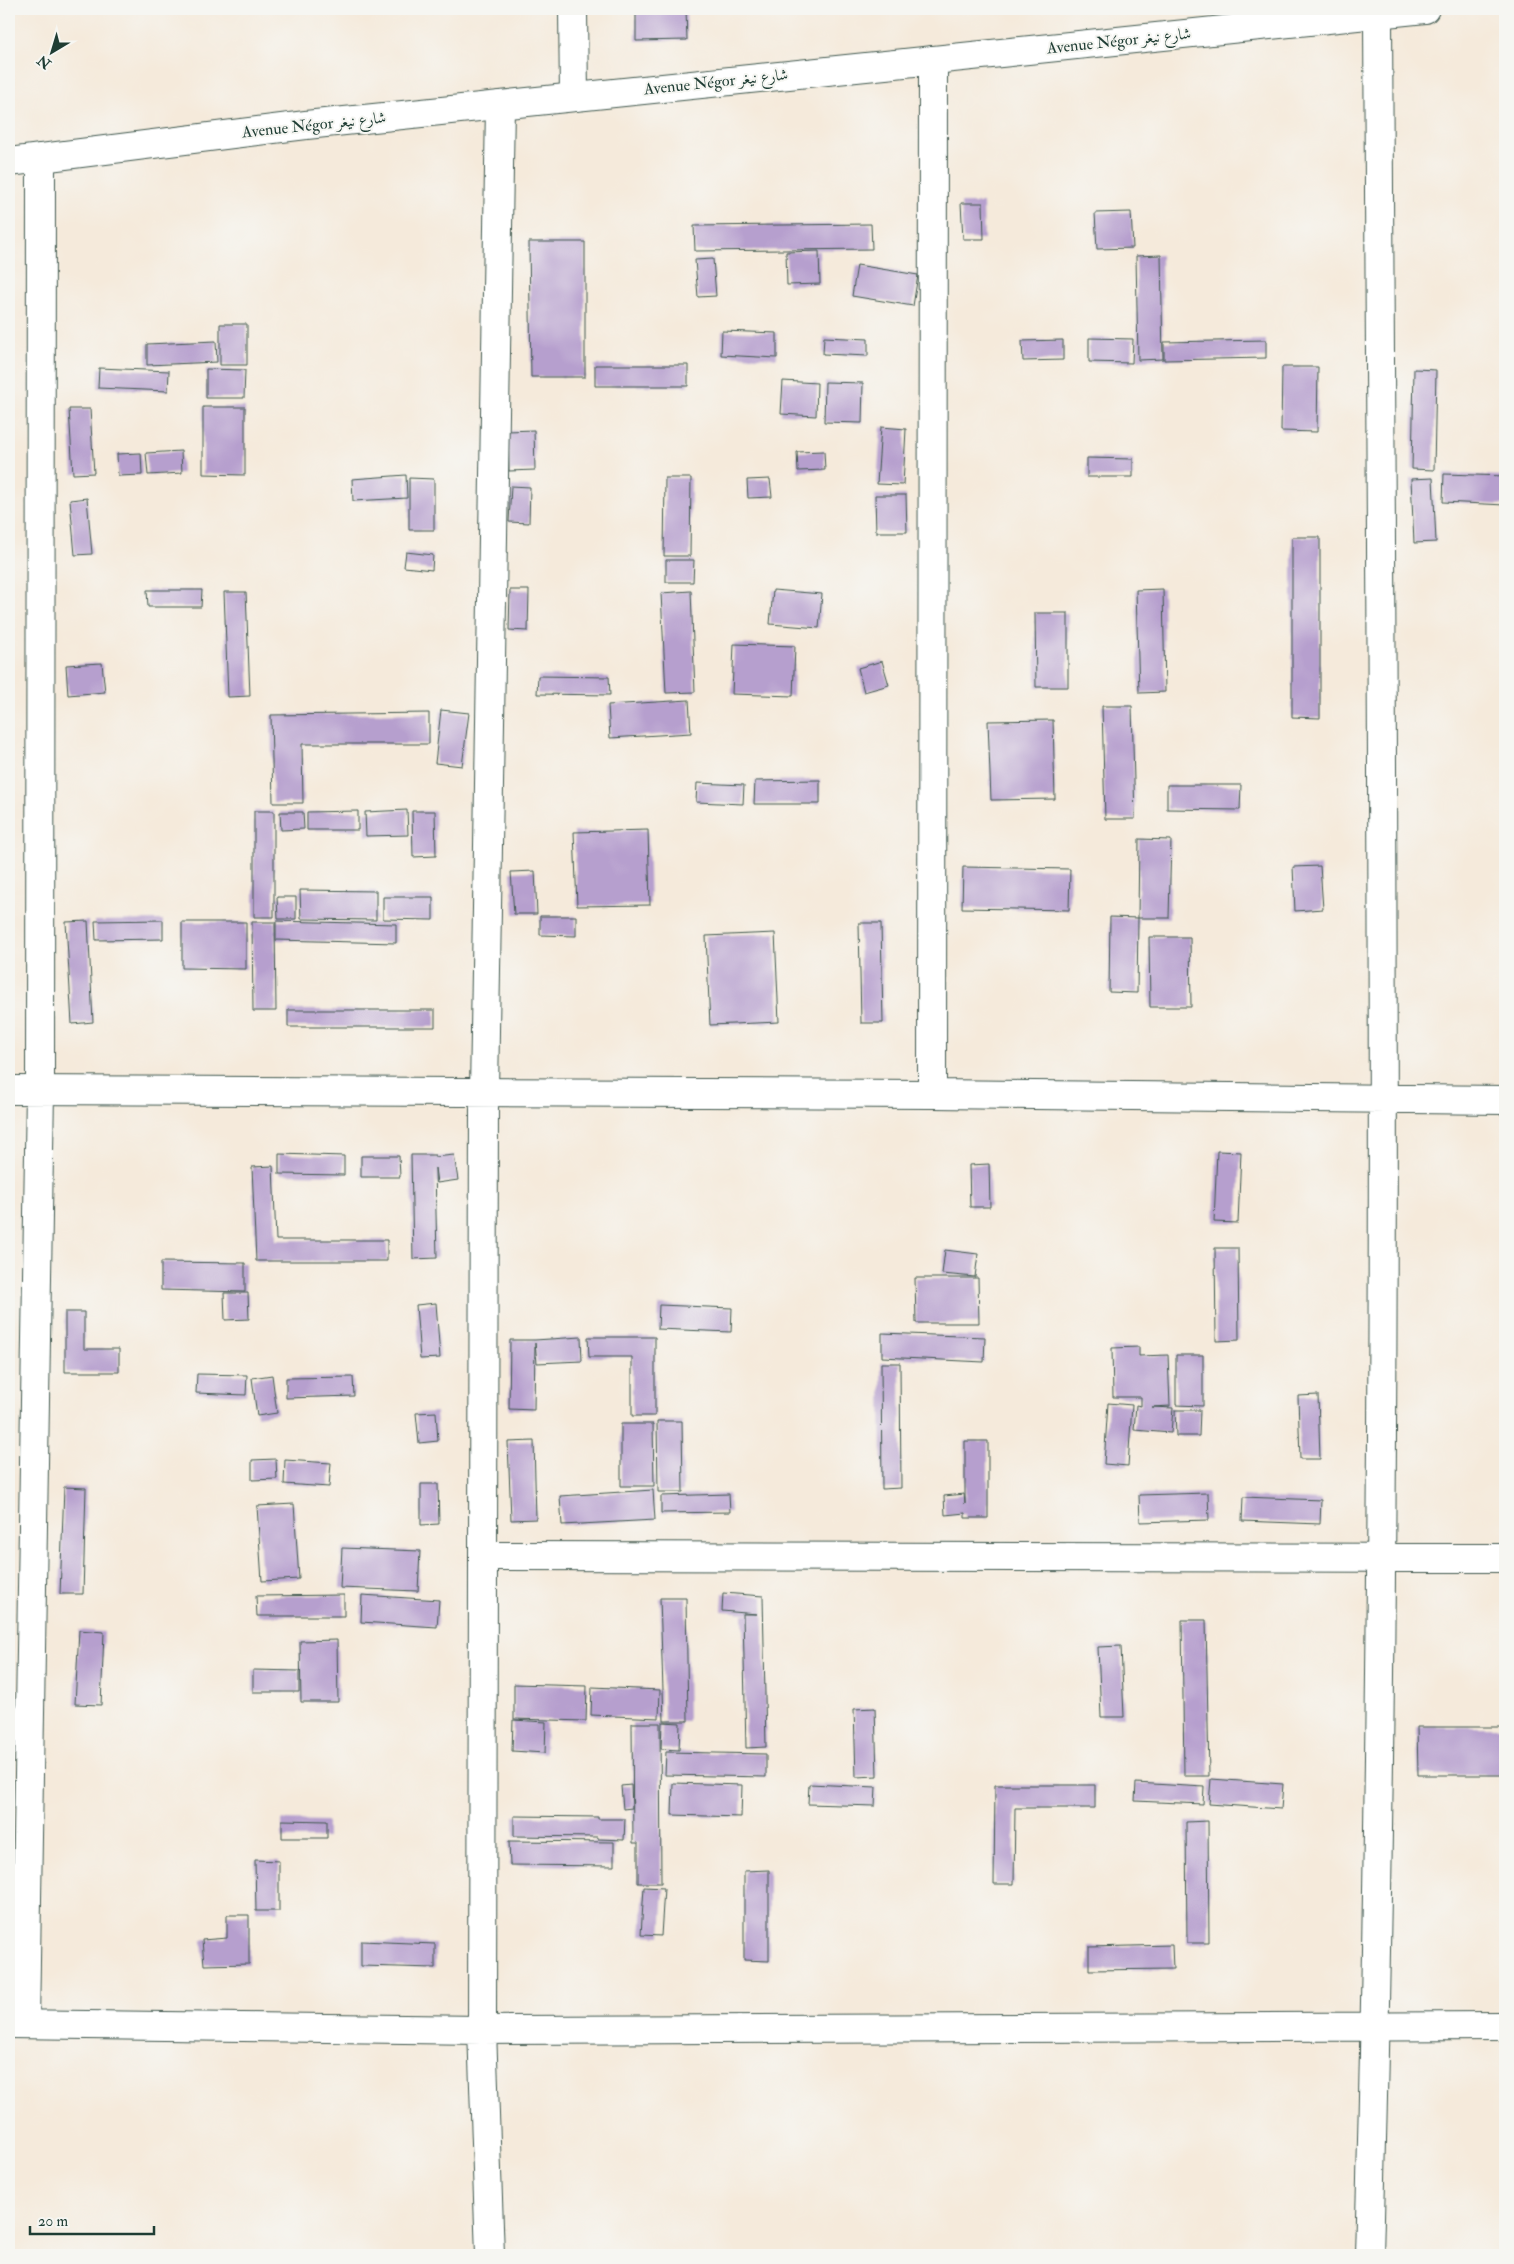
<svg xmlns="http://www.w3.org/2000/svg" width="1514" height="2264" viewBox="0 0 1514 2264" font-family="'IM FELL Double Pica',Amiri,serif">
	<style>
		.building { fill: #b69fce }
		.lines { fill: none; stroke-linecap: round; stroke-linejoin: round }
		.minor-casing { stroke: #3f574d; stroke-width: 30 }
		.major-casing { stroke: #3f574d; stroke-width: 30 }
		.minor { stroke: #fff; stroke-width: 28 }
		.major { stroke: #fff; stroke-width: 28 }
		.labels { text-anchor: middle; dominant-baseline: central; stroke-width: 4; stroke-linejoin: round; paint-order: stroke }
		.street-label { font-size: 16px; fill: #1f3d34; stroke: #f6f6f2 }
	</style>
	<rect width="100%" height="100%" fill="#f6f6f2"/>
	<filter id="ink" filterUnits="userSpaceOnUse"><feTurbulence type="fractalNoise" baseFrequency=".02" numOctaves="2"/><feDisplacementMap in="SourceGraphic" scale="10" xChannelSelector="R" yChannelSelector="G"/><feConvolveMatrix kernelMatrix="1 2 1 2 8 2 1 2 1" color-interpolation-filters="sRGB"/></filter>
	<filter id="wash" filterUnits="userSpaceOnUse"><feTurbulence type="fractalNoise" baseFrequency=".0096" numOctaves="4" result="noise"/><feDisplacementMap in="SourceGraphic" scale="20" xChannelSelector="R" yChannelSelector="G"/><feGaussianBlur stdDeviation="1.12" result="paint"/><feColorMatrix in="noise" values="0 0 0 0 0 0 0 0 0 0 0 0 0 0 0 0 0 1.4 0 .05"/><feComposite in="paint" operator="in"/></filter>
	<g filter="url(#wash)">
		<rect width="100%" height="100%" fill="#f5eadb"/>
		<g id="blocks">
			<path class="building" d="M636 9H686L687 40 636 41Z
				M961 203H983L984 239H963Z
				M1131 212 1133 248 1097 249 1095 213Z
				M871 224 872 249 695 251 694 226Z
				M529 242H585V377H531Z
				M819 251 820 284 787 285 786 252Z
				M1161 255 1163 359 1138 360 1136 256Z
				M713 259 716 296 698 297 695 260Z
				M857 265 918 275 913 306 852 296Z
				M220 324H247V365H220Z
				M722 331 777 333V358L721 355Z
				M824 337 868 339V356L823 354Z
				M1089 338 1133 339 1132 363 1089 362Z
				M1063 340V360L1023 361 1022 341Z
				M1266 340V358L1164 360V342Z
				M216 341 217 362 147 365V344Z
				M595 365H688V386H595Z
				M1282 367H1318L1317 432 1281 431Z
				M99 368 169 371 168 391 98 388Z
				M206 369 245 370 244 398H206Z
				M1414 369 1436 370 1434 470 1412 469Z
				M783 381 817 383 816 416 781 414Z
				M825 382 863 383 862 423 824 422Z
				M203 407H245V475L203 474Z
				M69 409H90L94 473 73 474Z
				M881 427 906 429 903 485 877 484Z
				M534 430 535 470 509 471 508 431Z
				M181 451 182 473 148 475 146 453Z
				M824 451 825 470 798 471 797 452Z
				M141 453 142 475 118 476 117 454Z
				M1087 458 1133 459V477H1087Z
				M1444 474 1505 476V505L1443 502Z
				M406 475 407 498 353 501 352 479Z
				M409 478 434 479V530H409Z
				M665 478H691L690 556H664Z
				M1433 478 1436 542 1414 543 1411 479Z
				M770 479 772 497 748 498 747 480Z
				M511 486 530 487 529 523 509 522Z
				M875 495H906L907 532H876Z
				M87 498 92 554 75 555 70 500Z
				M1292 537H1320V718L1292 717Z
				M406 552 433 555 432 570 404 567Z
				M666 560H694L693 582H666Z
				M1163 589 1165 692 1139 693 1136 590Z
				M147 590H202L201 607H148Z
				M510 590H529L528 631 509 630Z
				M773 590 822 594 819 628 770 624Z
				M691 591 695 692 666 693 661 593Z
				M224 592H246L250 696 228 697Z
				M1035 613H1068V687H1036Z
				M734 644 795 646 793 696 732 694Z
				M882 661 889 685 864 692 858 668Z
				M102 663 105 692 68 695 66 665Z
				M538 676 609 677 610 695 537 694Z
				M689 700 691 733 610 738 608 705Z
				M1102 706H1132L1135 819H1105Z
				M441 710 469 713 462 766 435 763Z
				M429 713V744H302L303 803H273L271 715Z
				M1053 720 1055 799 991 800 988 721Z
				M820 780V804H754L755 781Z
				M697 783 744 785 743 804 696 802Z
				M1167 785H1241L1240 810 1167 809Z
				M407 810 408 835 366 836 365 812Z
				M254 811H274V917H254Z
				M358 811V830H307V812Z
				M412 811H435L436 856 413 857Z
				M280 812H303L304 829 281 830Z
				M648 830 650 905 577 906 574 832Z
				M1139 839 1171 840 1169 918H1138Z
				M1320 866 1323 909 1295 911 1293 867Z
				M963 867 1070 869 1069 910 962 908Z
				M535 871 537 914H514L511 872Z
				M300 890 376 891V920L301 919Z
				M277 897H296V919H278Z
				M383 897H433V920L383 919Z
				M540 916H576V936L540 935Z
				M1110 917 1138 918 1137 993 1109 992Z
				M163 920V939L96 940 95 921Z
				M88 921 93 1022 72 1024 66 922Z
				M276 921 396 924V943L276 940Z
				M182 922H246V969L182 968Z
				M252 922H275L276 1011H253Z
				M859 923H881L883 1023H861Z
				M775 933 779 1022 710 1025 706 936Z
				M1149 937H1190L1191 1007H1150Z
				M288 1010H435V1027H288Z
				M1217 1151 1241 1152 1238 1223 1214 1222Z
				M279 1154 344 1156V1175L279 1174Z
				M411 1155H435V1157L454 1155 458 1180 437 1183 435 1168 437 1258 413 1259Z
				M361 1156H399L400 1177H361Z
				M989 1164 990 1207H970L969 1165Z
				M273 1166 276 1240H387V1261H256L252 1167Z
				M1215 1248H1238L1239 1340 1216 1341Z
				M945 1250 978 1254 975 1277 942 1274Z
				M161 1262 245 1263V1292L161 1290Z
				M915 1278H978L979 1323H916Z
				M224 1293H248L249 1319 225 1320Z
				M436 1303 440 1358 420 1359 416 1305Z
				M659 1305 732 1308 731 1332 658 1329Z
				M65 1312H84V1349H119V1372H65Z
				M882 1333 985 1337 984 1362 882 1357Z
				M581 1337 582 1361 537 1363 535 1343 534 1410 509 1409 510 1340H535Z
				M588 1337H655V1416H632V1357H589Z
				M1139 1347V1356L1168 1355 1170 1406 1152 1407 1173 1408 1171 1433 1134 1430 1136 1405 1141 1406V1397H1113L1112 1348Z
				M1176 1355H1203V1406L1176 1405Z
				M881 1363H900L901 1488 882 1489Z
				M197 1374 247 1375 246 1395 196 1393Z
				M272 1375 277 1413 257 1416 252 1378Z
				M353 1377 354 1396 286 1398V1378Z
				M1318 1395 1320 1459H1300L1298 1396Z
				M1108 1403 1132 1405 1128 1466 1104 1464Z
				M1175 1410H1200L1199 1436H1176Z
				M436 1412 438 1441 419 1443 416 1413Z
				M657 1421H682L683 1492H658Z
				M621 1424H653L654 1486H621Z
				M534 1441 536 1519 511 1520 508 1442Z
				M965 1441H988V1518H965V1513L945 1515 944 1496 964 1494 965 1504Z
				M276 1459 277 1479 252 1480V1460Z
				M285 1460 331 1463 329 1487 284 1484Z
				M421 1484H438L439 1524 421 1525Z
				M64 1487 86 1488 83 1594H60Z
				M653 1490 655 1520 562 1525 560 1496Z
				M1208 1493 1209 1520 1140 1522 1139 1495Z
				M729 1494 730 1512 661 1513V1496Z
				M1243 1497 1321 1500 1320 1524 1242 1521Z
				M294 1504 299 1579 262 1581 257 1506Z
				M342 1548 420 1551 418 1591 340 1588Z
				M723 1593 763 1596 766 1747 746 1748 743 1614H757L722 1611Z
				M344 1595V1616H257L256 1596Z
				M362 1595 439 1600 437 1627 361 1622Z
				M660 1598H686L688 1721H664Z
				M1182 1620H1206L1209 1776H1184Z
				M79 1630 104 1632 101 1705 75 1704Z
				M337 1640 338 1702H301L300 1641Z
				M1121 1646 1124 1717H1101L1098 1647Z
				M253 1670 299 1671V1692H253Z
				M514 1684 587 1686 586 1721 514 1719Z
				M592 1687 660 1690 659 1718 591 1715Z
				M875 1708 877 1776 856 1777 854 1709Z
				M513 1720 546 1722 545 1753 512 1751Z
				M662 1722 680 1723 679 1750 661 1749Z
				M632 1723H660L661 1883H638V1843H633Z
				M1417 1727H1505V1775H1418Z
				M666 1752 766 1754V1777L665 1775Z
				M1211 1779 1283 1784 1281 1809 1209 1804Z
				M673 1783 742 1785 741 1817 672 1815Z
				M1136 1783 1204 1787 1203 1804 1135 1801Z
				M809 1784 876 1787 875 1806 808 1804Z
				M631 1785 632 1808 623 1809 621 1786Z
				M995 1785H1095V1808H1015L1014 1884H994Z
				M514 1816 598 1817V1819H625L624 1840 598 1839V1837L514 1836Z
				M282 1820 327 1821V1838H282Z
				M1208 1821 1209 1943H1187L1186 1822Z
				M509 1841 614 1842V1866L510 1865Z
				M255 1860 279 1861V1911H256Z
				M769 1870V1961L744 1960V1871Z
				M644 1887 664 1888 661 1936 641 1935Z
				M227 1915H249V1964L204 1965 202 1940 227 1938Z
				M361 1941 435 1944V1968L361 1966Z
				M1172 1945 1173 1969 1089 1970V1947Z"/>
		</g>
	</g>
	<g filter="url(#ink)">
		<use href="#blocks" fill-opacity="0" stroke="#3f574d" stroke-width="1"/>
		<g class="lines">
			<defs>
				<path id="minor" d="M573 9 574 97
					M9 1090 932 1094 1505 1100
					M932 1094 933 60
					M483 1556 1505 1558
					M9 2024 482 2030 1505 2026
					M25 2024 40 1090 41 158
					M490 2255 482 2030 484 1093 500 105
					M1369 2255C1390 1508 1382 761 1378 14"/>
				<path id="major" d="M9 162 306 125 1425 9"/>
			</defs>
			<use href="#minor" class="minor-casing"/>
			<use href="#major" class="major-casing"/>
			<use href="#minor" class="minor"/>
			<use href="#major" class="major"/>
		</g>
	</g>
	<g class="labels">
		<g class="street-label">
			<text transform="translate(1119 41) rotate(-6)">Avenue Négor شارع نيغر</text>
			<text transform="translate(716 82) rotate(-6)">Avenue Négor شارع نيغر</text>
			<text transform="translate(314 125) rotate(-6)">Avenue Négor شارع نيغر</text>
		</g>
	</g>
	<rect width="1514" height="2264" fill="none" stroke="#f6f6f2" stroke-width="30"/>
	<g transform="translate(52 52) rotate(218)" stroke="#f6f6f2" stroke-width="4" paint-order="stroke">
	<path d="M0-4L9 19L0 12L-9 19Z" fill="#1f3d34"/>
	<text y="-8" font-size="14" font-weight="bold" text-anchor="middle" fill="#1f3d34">N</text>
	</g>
	<path d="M30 2226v8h124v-8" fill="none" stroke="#1f3d34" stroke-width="2.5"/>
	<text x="38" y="2226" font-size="15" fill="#1f3d34" stroke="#f6f6f2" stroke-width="4" paint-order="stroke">20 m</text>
</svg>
